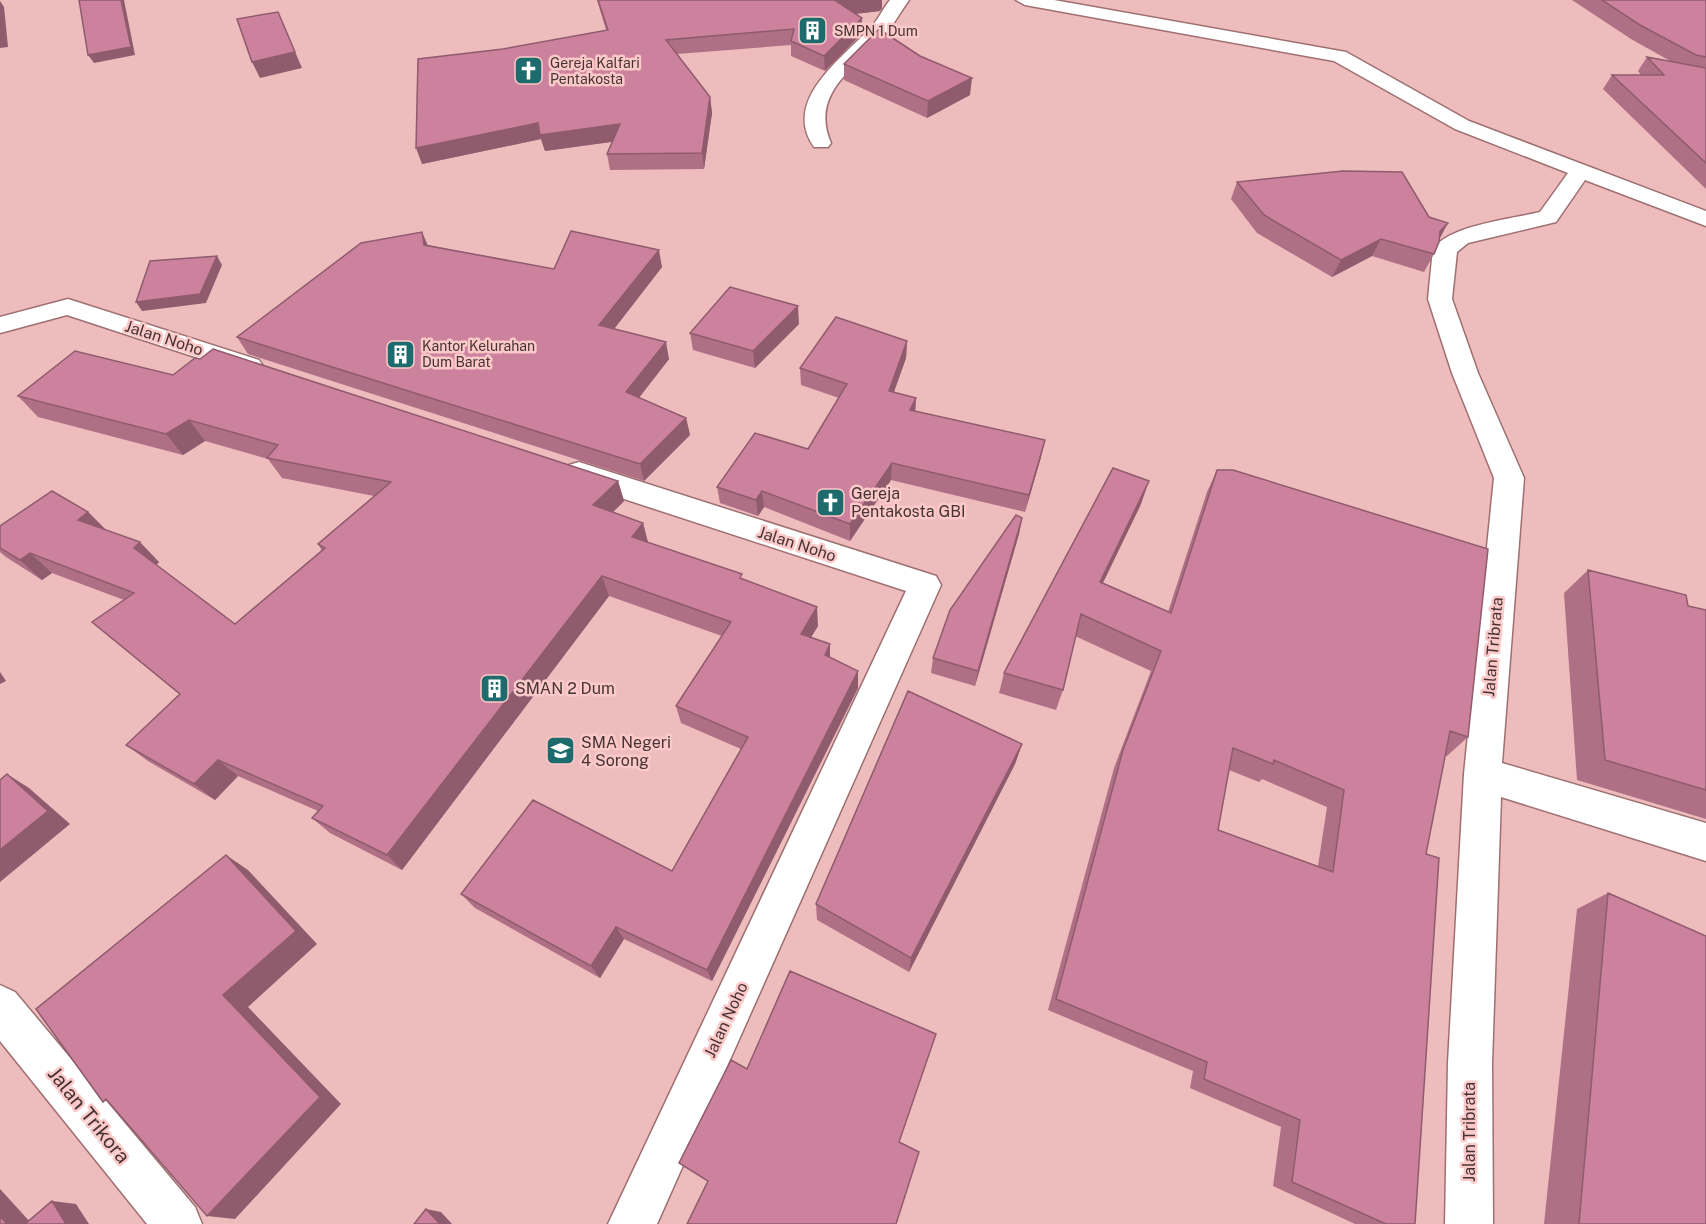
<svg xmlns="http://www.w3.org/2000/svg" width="1706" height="1224" viewBox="0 0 1706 1224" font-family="'Public Sans',sans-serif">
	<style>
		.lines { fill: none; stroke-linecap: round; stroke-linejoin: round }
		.street-casing { stroke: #9e7071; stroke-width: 3 }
		.street { fill: #fff; fill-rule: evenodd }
		.wall { fill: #af7086; fill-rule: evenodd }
		.shaded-wall { fill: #8f5b6d }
		.building { fill: #cc829c; stroke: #8f5b6d; stroke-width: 1.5; fill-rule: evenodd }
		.labels { text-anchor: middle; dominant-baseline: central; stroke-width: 5; stroke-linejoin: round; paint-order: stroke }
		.far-poi-label { font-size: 14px; fill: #473333; stroke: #fcc9c9; text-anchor: start }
		.street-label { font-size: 16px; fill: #473333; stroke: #fcc9c9 }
		.poi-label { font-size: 16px; fill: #473333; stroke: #fcc9c9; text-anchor: start }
		.near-street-label { font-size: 20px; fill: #473333; stroke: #fcc9c9 }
	</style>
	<rect width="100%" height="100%" fill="#eebcbd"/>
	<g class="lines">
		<defs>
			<path id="street" d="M890 0H909C901 11 894 24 885 35 856 67 809 93 831 143L828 147H814C781 100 843 58 871 27 879 19 883 8 890 0Z
				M1016 0H1054L1346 52 1469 121 1706 211V226L1585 180 1556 222 1468 243 1457 252 1452 299 1478 373 1524 478 1502 763 1706 823V861L1501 797 1492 1063 1493 1224H1445L1448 1063 1464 774 1494 478 1452 373 1428 299 1433 249C1450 225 1512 219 1540 212L1568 173 1455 129 1334 61 1025 5Z
				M68 299 259 360 263 366 259 372 250 375 67 315 0 333V317Z
				M579 462 936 576 941 585 657 1224H608L906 591 569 481 564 473 569 465Z
				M0 985 15 992 195 1207 202 1224H147L0 1041Z"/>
		</defs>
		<use href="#street" class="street-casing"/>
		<use href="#street" class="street"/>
	</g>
	<path class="wall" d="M597 0H882V8L880 11 855 14 862 18V33L825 71 791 56V45L677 54 710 97 712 113 704 169 610 170 607 154 612 142 545 151 541 139 422 164 503 49 606 30Z
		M1572 0H1706V189L1603 89 1612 75H1641L1638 71 1647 57 1672 62 1631 39Z
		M920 56 970 95 927 118 844 80V64Z
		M1237 182 1440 238 1434 254 1424 272 1372 256 1332 277 1257 233 1231 199Z
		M428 245 554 269 662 267 614 329 669 359 639 398 686 418 690 435 644 481 248 354 237 337Z
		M799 324 755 368 693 350 690 333Z
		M907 341 906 358 894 392 916 398 915 411 1041 457 1025 512 891 480 850 541 764 507 758 516 720 503 717 487 808 449 839 398 801 385 800 368Z
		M18 396 618 481 624 501 613 512 643 523 648 542 743 579 818 626 811 637 830 644V657L858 671V688L712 981 624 939 600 978 475 908 461 894 672 871 741 749 681 723 676 706 722 636 609 596 402 870 330 833 312 818 318 811 238 776 215 800 148 761 126 745 180 695 92 622 124 600 52 573 42 580 6 557 0 552V526L88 512 106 530 159 562 156 565 235 624 322 551 318 544 374 496 282 478 268 459 205 441 183 455 38 417Z
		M1217 470 1468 737 1447 756 1445 755 1426 854 1415 1224H1355L1273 1186 1281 1127 1190 1088 1193 1071 1048 1010 1114 768 1151 671 1075 636 1063 690 1056 710 999 693 1004 673 1141 504 1103 583 1168 612 1207 492ZM1229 770 1259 782 1262 779 1327 807 1318 866 1218 830Z
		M1022 518 1019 534 975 686 931 673 933 658Z
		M1588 570 1688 606 1706 610V819L1577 780 1564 593Z
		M1022 744 1015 764 909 972 817 920 816 904Z
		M1608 893 1706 1224H1544L1577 909Z"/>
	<path class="shaded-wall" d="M121 0H124L135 55 94 63 88 55Z
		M845 0H882V8L880 11 837 16 836 1Z
		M0 1 4 7 8 47 0 48Z
		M278 12 302 68 260 78 252 62Z
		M862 18V33L825 71 824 56Z
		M972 78 970 95 927 118 928 101Z
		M710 97 712 113 704 169 702 153Z
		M538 123 620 124 624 140 545 151 541 139 422 164 416 148Z
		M1448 223 1439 240 1440 231Z
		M422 232 429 248 424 245Z
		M1381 239 1372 256 1332 277 1341 260Z
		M659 250 662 267 604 342 599 325Z
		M217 256 222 265 206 303 142 311 136 302Z
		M798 306 799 324 755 368 753 351Z
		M907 341 906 358 888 408 889 391Z
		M666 342 669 359 630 409 626 392Z
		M916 398 915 415 910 410Z
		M686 418 690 435 644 481 640 464Z
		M189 420 205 441 183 455 166 434Z
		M1045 440 1041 457 1025 512 1029 495Z
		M892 463 891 480 850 541V524Z
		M618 481 624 501 600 525 593 505Z
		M1149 481 1141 504 1093 603 1100 582Z
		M762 491 764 507 758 516 756 500Z
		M88 512 108 532 78 520Z
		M1022 518 1019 534 975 686 978 671Z
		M643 523 648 543 632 537Z
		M140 542 159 562 153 568 134 548Z
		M30 553 52 573 42 580 20 560Z
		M602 576 609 596 402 870 387 855Z
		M817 607 818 626 802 652 801 634Z
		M830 644V662L825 655Z
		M858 671V688L712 981 707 970Z
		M0 672 6 681 0 684Z
		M1022 744 1015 764 909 972 911 958Z
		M218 760 238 776 215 800 194 784Z
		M7 774 29 788 70 824 0 882V850Z
		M226 855 248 870 317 944 248 1007 341 1104 235 1219 207 1216 223 995Z
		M616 927 624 939 600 978 591 966Z
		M0 1189 32 1224H7L0 1216Z
		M52 1201 76 1204 89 1224H66Z
		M426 1209 441 1212 452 1224H440Z"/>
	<path class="building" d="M79 0H121L131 47 88 55Z
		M598 0H845L836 1 862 18 824 56 791 41 794 29 666 40 710 97 702 153 607 154 620 124 540 135 538 123 416 148 418 59 503 49 608 30Z
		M1602 0H1706V57L1696 55 1640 25Z
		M278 12 295 52 252 62 237 19Z
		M879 29 920 56 972 78 928 101 844 64Z
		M1647 57 1706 68V163L1612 75H1664Z
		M1343 171 1402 172 1429 217 1448 223 1440 231 1439 242 1434 254 1381 239 1341 260 1264 215 1237 182Z
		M571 231 659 250 599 325 666 342 626 392 686 418 640 464 237 337 361 243 422 232 424 245 554 269Z
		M217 256 200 294 136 302 150 261Z
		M730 287 798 306 753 351 690 333Z
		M836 317 907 341 889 391 916 398 910 410 1045 440 1029 495 892 463 850 524 762 491 756 500 717 487 755 433 808 449 847 384 800 368Z
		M213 349 618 481 593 505 643 523 632 537 742 574 740 578 817 607 801 634 830 644 825 655 858 671 707 970 616 927 591 966 461 894 533 800 672 871 748 737 676 706 731 622 602 576 387 855 312 818 323 806 218 760 194 784 126 745 180 694 92 622 134 593 30 553 20 560 0 548V526L52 491 88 512 78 520 140 542 134 548 235 624 325 548 318 544 391 482 267 458 278 445 189 420 166 434 18 396 75 351 173 375 195 358 200 359Z
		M1113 468 1149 481 1100 582 1171 613 1217 470H1233L1488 549 1468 737 1450 731 1426 854 1439 858 1415 1224H1386L1292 1182 1300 1120 1204 1079 1207 1062 1056 999 1123 750 1161 651 1081 614 1063 690 1004 673ZM1233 748 1273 764 1274 760 1344 790 1333 872 1218 830Z
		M1016 515 1022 518 978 671 933 658 950 610Z
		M1588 570 1686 595 1688 606 1706 610V790L1605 760Z
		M908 691 1022 744 911 958 816 904Z
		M7 774 48 811 0 850V780Z
		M226 855 296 931 223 995 320 1097 207 1216 106 1099 103 1102 36 1009Z
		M1608 893 1706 936V1224H1579Z
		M790 971 936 1034 899 1142 919 1152 896 1224H687L708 1181 679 1163 731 1060 747 1069Z
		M52 1201 66 1224H25Z
		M426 1209 440 1224H414Z
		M0 1216 7 1224H0Z"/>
	<defs>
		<symbol id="building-square" viewBox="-11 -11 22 22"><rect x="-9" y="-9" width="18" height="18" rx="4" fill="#1e6b6d" stroke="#fcc9c9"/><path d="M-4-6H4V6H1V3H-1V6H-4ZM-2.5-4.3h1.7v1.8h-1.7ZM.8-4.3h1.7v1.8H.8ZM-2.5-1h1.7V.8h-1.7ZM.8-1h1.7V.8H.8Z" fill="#fff"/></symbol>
		<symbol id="church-square" viewBox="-11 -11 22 22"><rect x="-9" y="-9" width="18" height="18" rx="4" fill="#1e6b6d" stroke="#fcc9c9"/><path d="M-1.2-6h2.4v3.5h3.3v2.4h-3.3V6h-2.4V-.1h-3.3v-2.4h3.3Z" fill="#fff"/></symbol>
		<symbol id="school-square" viewBox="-11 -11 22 22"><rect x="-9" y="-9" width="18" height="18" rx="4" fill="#1e6b6d" stroke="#fcc9c9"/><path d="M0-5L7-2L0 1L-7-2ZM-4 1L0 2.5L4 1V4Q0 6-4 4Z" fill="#fff"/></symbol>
	</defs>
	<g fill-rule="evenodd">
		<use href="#building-square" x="796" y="14" width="33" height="33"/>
		<use href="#church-square" x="512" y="54" width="33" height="33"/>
		<use href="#building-square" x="384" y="338" width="33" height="33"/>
		<use href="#church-square" x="814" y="486" width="33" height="33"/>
		<use href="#building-square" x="478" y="672" width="33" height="33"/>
		<use href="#school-square" x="544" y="734" width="33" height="33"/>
	</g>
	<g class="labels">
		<g class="far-poi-label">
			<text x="834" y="31">SMPN 1 Dum</text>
			<text x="550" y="63">Gereja Kalfari<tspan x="550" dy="16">Pentakosta</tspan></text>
			<text x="422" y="346">Kantor Kelurahan<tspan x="422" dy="16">Dum Barat</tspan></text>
		</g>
		<g class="street-label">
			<text transform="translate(164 338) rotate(18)">Jalan Noho</text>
			<text transform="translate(797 544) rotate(18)">Jalan Noho</text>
			<text transform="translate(1493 647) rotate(-85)">Jalan Tribrata</text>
			<text transform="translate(726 1020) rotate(-65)">Jalan Noho</text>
			<text transform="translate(1469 1132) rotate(-90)">Jalan Tribrata</text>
		</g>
		<g class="poi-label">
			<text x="851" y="493">Gereja<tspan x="851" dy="18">Pentakosta GBI</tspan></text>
			<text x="515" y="688">SMAN 2 Dum</text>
			<text x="581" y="742">SMA Negeri<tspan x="581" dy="18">4 Sorong</tspan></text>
		</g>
		<g class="near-street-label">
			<text transform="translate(89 1115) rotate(51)">Jalan Trikora</text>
		</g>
	</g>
</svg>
